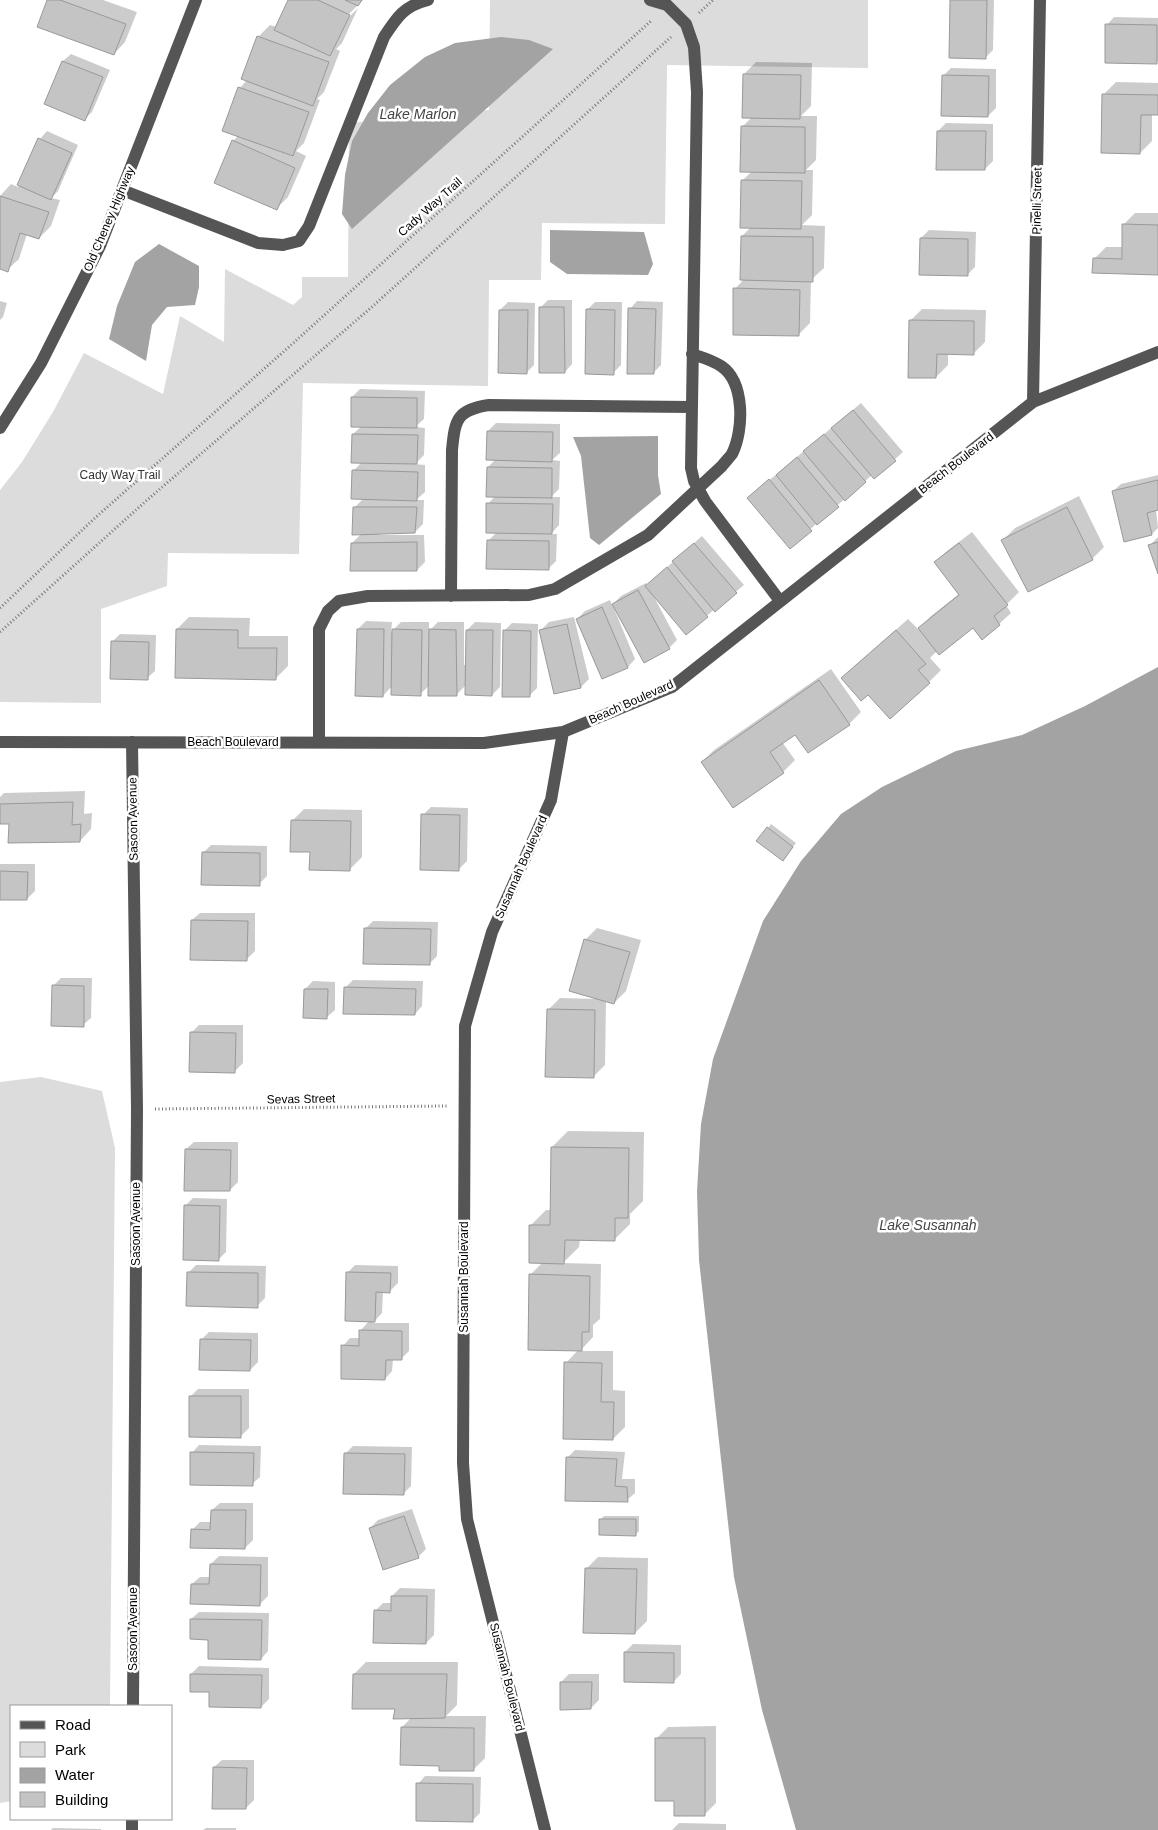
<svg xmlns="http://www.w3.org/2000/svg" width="1158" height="1830" viewBox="0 0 1158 1830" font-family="Helvetica,sans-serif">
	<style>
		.green { fill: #dcdcdc }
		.water { fill: #a3a3a3 }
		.shadow { fill: #0003 }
		.building { fill: #c4c4c4; stroke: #999 }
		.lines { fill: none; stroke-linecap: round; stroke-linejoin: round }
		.path { stroke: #777; stroke-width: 3; stroke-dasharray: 1 2.5; stroke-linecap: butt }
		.minor { stroke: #555; stroke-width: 12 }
		.labels { text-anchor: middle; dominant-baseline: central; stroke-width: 5; stroke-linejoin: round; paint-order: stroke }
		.street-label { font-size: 12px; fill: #000; stroke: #fff }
		.park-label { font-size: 12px; fill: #333; stroke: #fff }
		.water-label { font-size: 14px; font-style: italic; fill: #444; stroke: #fff }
	</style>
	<rect width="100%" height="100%" fill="#fff"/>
	<path class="green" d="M490 0H868V68L667 65 665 224 542 223 541 280H489L488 386 303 383 299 554 168 553 167 586 101 609V703L0 702V490L22 462 53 412 84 353 163 394 180 316 224 342 225 269 293 305 302 297V277H348L349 123 489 110Z
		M41 1077 102 1091 115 1148 110 1706H11V1801L0 1803V1082Z"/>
	<path class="water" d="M501 37 529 40 553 49 352 229 342 214 345 175 352 141 368 113 390 85 425 57 455 43Z
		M550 230 644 232 653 264 648 275 567 274 550 262Z
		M159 244 199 266V287L195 305 167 307 152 325 146 361 109 339 117 306 135 262Z
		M658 436V475L661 494 599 545 590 538 581 456 573 437Z
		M1158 667V1830H796L762 1710 734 1577 699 1260 697 1191 701 1124 713 1059 763 921 801 861 841 814 882 787 956 751 1022 735 1085 706Z"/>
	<path class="shadow" d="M49 0H103L137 12 125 42 114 54Z
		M290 0H363L345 18 346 20 358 8 342 43 336 49 340 51 324 92 317 99 320 100 304 143 296 151 306 156 288 197 276 209 233 141 239 135 240 88 247 80 258 37 270 25 277 27Z
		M951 0H994L993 50 985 58Z
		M1114 17 1158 18V61L1156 63 1107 25Z
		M71 54 110 70 92 112 84 120 46 104 63 61Z
		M756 62 812 63 811 106 801 116H817L816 160 806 170H813L812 215 802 225 825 226 824 268 811 280 810 323 798 335 735 289 744 279 742 236 752 226 742 181 752 171 742 127 752 117 744 74Z
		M951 68 996 69V108L988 116 943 76Z
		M1116 82 1158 83V113L1152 114V141L1140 153 1104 94Z
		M946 123 993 124V161L985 169 938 131Z
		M47 131 78 145 58 191 51 198 60 200 51 226 39 238 27 234 19 259 7 270 0 268V196L11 184 18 187 40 139Z
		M1135 213H1158V274L1094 259 1106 247H1123L1124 224Z
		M929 230 976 232 975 267 967 275 921 238Z
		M548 300H572V364L565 372 540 308Z
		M0 301 7 303 3 317 0 320Z
		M637 301 663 302 661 365 653 373 630 309Z
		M508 302 535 303 534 365 526 373 500 310Z
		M595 302H622L621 365 613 373 587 310Z
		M922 309 986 310 985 342 973 354 948 353V365L936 377 910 321Z
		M360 389 425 391 424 419 415 427 425 428 424 455 415 464 425 465V492L416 500H424L423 524 415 532 379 533V535H424L425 562 417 570 352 543 362 533 354 508 364 498 353 471 362 462 353 434 362 426 352 397Z
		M861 403 903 452 874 478 872 475 790 547 748 498Z
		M496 423 560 424V453L552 460 560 461 559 489 551 497H560L559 525 551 534H557L556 561 548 569 488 541 497 532 488 504 495 496 488 467 496 459 488 431Z
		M1158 475V509L1156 510 1158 528 1152 534 1113 491 1121 484Z
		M1079 496 1104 547 1092 559 1003 540 1015 528Z
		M972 532 1019 592 1006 605 1011 613 999 624 973 627 937 651 930 658 941 670 929 682 854 667 908 619 918 629 931 616 960 593 936 562 947 551Z
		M702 536 744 585 686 633 653 595 677 640 669 648 615 606H613L635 659 628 667 603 677 577 619 585 611 610 600 612 605 621 596 646 583 647 585Z
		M1158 537V570L1150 545Z
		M189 617 250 618 249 636H288V666L276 678 177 629Z
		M574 617 589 679 581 687 555 692 541 630 549 622Z
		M366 621 392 622 391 632 401 622H429V631L438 622H464V665H466L467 630 475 622 501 623 500 687 492 695 466 685 456 695 430 685 420 694 392 686 383 696 358 629Z
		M512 623 538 624 537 688 529 696 504 631Z
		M120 634 156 635 155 671 147 678 112 642Z
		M831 669 861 712 849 724 795 733 782 742 795 760 783 772 733 806 702 762 714 750Z
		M85 791 84 814 92 813 91 829 80 841 10 823H0V797L4 793Z
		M431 807 468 808 467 861 459 869 423 815Z
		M304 809 362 810V857L350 869 311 851 292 821Z
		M771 824 796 843 786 856 768 828Z
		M211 845 267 846V876L259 884 203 853Z
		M0 864H35V891L27 899H0Z
		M200 913H255V951L247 959 192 920Z
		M373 921 438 922 437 956 429 964 365 929Z
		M597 928 641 940 626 991 614 1003 606 1001 605 1065 593 1077 548 1010 560 998 597 999 585 940Z
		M61 978H92L91 1018 83 1025 53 986Z
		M353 980 423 981 422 1006 415 1014 345 988Z
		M313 981 335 982V1010L327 1017 305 989Z
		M199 1025H243V1063L235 1071 191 1033Z
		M568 1131 644 1132 643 1201 630 1214V1224L614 1240 580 1239 579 1247 563 1263 601 1264 600 1319 593 1325V1337L580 1351H613V1390L625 1391V1427L613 1439 566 1363 579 1349 530 1275 543 1262 531 1225 546 1210H551L552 1147Z
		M194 1142H238V1182L230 1190 186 1149Z
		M193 1198 227 1199 226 1252 218 1260 185 1206Z
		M196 1265 266 1266 265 1298 257 1306 188 1273Z
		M355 1265 398 1266V1283L390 1291H383L382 1313 373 1323H409V1351L401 1359H393L392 1371 385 1379 343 1346 350 1338H360L361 1330 370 1320 347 1273Z
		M209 1332 258 1333V1362L250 1370 201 1340Z
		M198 1389H249V1428L241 1436 190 1397Z
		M199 1445 261 1446 260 1477 252 1484 192 1453Z
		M353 1446 412 1447 411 1486 404 1493 345 1454Z
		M575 1450 625 1452 622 1479H635V1493L627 1500 567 1458Z
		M220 1503H253V1540L245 1548 192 1530 200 1522H212V1510Z
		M412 1509 426 1549 418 1557 370 1528 378 1520Z
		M604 1516H639V1531L636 1534 601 1519Z
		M219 1556 268 1557V1596L260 1604 192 1584 200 1577H211V1564Z
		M598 1557 648 1558 647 1621 635 1633 586 1569Z
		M400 1588 435 1589 434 1635 426 1643 375 1611 383 1603H392V1596Z
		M199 1612 269 1613 268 1651 261 1659 210 1638 191 1619Z
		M633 1644 681 1645V1674L673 1682 625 1652Z
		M366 1662H458L457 1705 446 1716H486L485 1758 473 1770 441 1765 402 1727 412 1717 354 1674Z
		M199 1666 269 1668V1699L261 1707 211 1691 191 1674Z
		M569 1674H599V1700L591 1708 561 1682Z
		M716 1726V1803L704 1815 676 1800 656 1739 668 1727Z
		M222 1760H254V1800L246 1808 214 1767Z
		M425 1776 481 1777 480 1813 472 1821 418 1784Z
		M679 1823 726 1824V1830H672Z
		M53 1828 101 1829V1830H51Z
		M206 1828H236V1830H203Z"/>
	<path class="building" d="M47 0H60L126 24 114 55 37 27Z
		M288 0H318L350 15 330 56 274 30Z
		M345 0H362L358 6Z
		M950 0H987L986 59 949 58Z
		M1105 24 1157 25V64L1105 63Z
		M257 36 329 62 313 106 241 79Z
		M62 61 103 77 85 121 44 104Z
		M743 74 801 75 800 119 742 118Z
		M942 75 989 76 988 117 941 116Z
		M238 87 309 112 293 156 222 131Z
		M1102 94 1158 95V115H1141L1140 154 1101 153Z
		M741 126 805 127V173L740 172Z
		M937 131H986L985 170H936Z
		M38 138 72 153 51 200 17 185Z
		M232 140 295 168 277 210 214 183Z
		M741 180 802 181 801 229 740 228Z
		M0 196 49 212 39 239 20 233 8 272 0 269Z
		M1122 224 1158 225V275L1092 273 1093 258 1122 259Z
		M741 236 813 237V282L740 280Z
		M920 238 968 239V276L919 275Z
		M733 288 800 290 799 336 733 335Z
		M539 307H564L565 373H539Z
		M628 308 656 309 654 374H627Z
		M586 309 615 310 614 375 585 374Z
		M499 310H528L527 374 498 373Z
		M909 320 974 321V355L937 354 936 378H908Z
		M351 397 417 398V428L351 427Z
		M853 410 896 461 874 479 831 428Z
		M487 431 553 432 552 462 486 460Z
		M352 434 418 435 417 464 351 463Z
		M824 434 866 482 845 501 803 451Z
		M797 457 839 507 817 525 776 475Z
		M487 467 552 468V498L486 497Z
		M352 470 418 472 417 501 351 499Z
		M769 479 812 531 790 549 747 498Z
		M1158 480V510L1147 513 1152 535 1124 542 1112 491Z
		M486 503 553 504 552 534 486 533Z
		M353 507H417L415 533 352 535Z
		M1067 507 1093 560 1028 592 1001 540Z
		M487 540 549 541V570L486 569Z
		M417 542V571H350L351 543Z
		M1158 542V574L1148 545Z
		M694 543 737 593 715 612 672 561Z
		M959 543 1008 605 994 616 1000 625 982 640 973 628 939 655 918 628 959 595 934 562Z
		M667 567 708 617 686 635 645 586Z
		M638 590 670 649 644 663 612 604Z
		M602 607 628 668 602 679 576 619Z
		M567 624 581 688 554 694 539 630Z
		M176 629 238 630V648H277L276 680 175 678Z
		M357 629H384L383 697 355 696Z
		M392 629 422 630 421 696 391 695Z
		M429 629 456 630 457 696H428Z
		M466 630H493L492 696 465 695Z
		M503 630 531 631 530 697H502Z
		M896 630 926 664 918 670 930 683 890 719 868 695 861 701 841 678Z
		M111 641 149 642 148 680 110 679Z
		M819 680 850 725 808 753 795 735 770 752 784 773 733 808 701 762Z
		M73 802 72 825 81 824 80 842 8 843 9 824H0V804Z
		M421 814 460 815 459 871 420 870Z
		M291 820 351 821 350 871 309 870 310 852H290Z
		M767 827 793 847 783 861 756 841Z
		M202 852 260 853V886L201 885Z
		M0 871 28 872 27 900H0Z
		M191 920 248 921 247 961 190 960Z
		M364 928 431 929 430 965 363 964Z
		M584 939 630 952 614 1004 569 991Z
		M52 985 84 986V1027L51 1026Z
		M344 987 416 989 415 1015 343 1014Z
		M304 989H328L327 1019 303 1018Z
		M547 1009 595 1010 594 1078 545 1077Z
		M190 1032 236 1033 235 1073 189 1072Z
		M551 1147 629 1148 628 1218H615V1241L565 1240 564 1264 529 1263V1225H550Z
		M185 1149 231 1150 230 1191H184Z
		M184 1205 220 1206 219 1261 183 1260Z
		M187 1272 258 1273V1308L186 1306Z
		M346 1272 391 1273 390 1293 376 1292 375 1322 345 1321Z
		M529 1274 590 1276 589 1332H582V1351L528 1350Z
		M359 1330 402 1331V1360H386L385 1380 341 1379V1345L359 1346Z
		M200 1339 251 1340 250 1371 199 1370Z
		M564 1362 602 1363 601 1402H614L613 1440 563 1439Z
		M189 1396H241V1438L189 1437Z
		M190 1452 254 1453 253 1486 190 1485Z
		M344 1453 405 1454 404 1495 343 1494Z
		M566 1457 617 1459 615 1486 627 1487 628 1502 565 1501Z
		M211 1510H246L245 1549 190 1548 191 1529 210 1530Z
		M404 1516 419 1558 383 1570 369 1528Z
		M599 1519H636V1536L599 1535Z
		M210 1564 261 1565 260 1606 190 1604 191 1584H209Z
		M585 1568 637 1569 635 1634 583 1633Z
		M391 1596H427L426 1644 373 1643 374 1610 391 1611Z
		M190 1619 262 1620 261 1660 208 1659V1640L190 1639Z
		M624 1652 674 1653V1683L624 1682Z
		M190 1674 262 1675 261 1708 209 1707V1692H190Z
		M353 1674H447L445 1718 393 1719 395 1709H352Z
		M560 1682H592L591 1709 560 1710Z
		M401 1727 474 1728V1771H439V1766L400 1765Z
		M655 1738H705V1816H674V1801H655Z
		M213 1767 247 1768 246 1809H212Z
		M416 1783 473 1784V1822L416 1821Z"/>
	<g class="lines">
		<path class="path" d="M699 13 713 0
			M0 608 96 517 290 346 652 20
			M0 632 146 501 373 306 671 37
			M155 1109 447 1106"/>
		<path class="minor" d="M650 0 667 5 686 24 694 47 697 92 691 468 694 481 705 501 780 601
			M122 190 258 243 283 245 299 241 309 226 384 37C397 17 404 6 428 0
			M1033 402 1040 0
			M0 428 41 363 100 246 196 0
			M451 596 452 450C455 419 457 410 489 405L691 407
			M0 742 484 743 563 732 672 687 1033 402 1158 352
			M132 742 137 1109 133 1706
			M319 742V629L328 611 339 601 368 596 529 595 555 589 648 535 722 466C725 462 729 458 732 454 744 430 745 382 721 366 712 360 701 357 692 354
			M132 1830V1819
			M545 1830 467 1519 463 1463 465 1026 492 932 551 800 563 732"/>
	</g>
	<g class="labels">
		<g class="street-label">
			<text transform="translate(1037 201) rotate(-89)">Pinelli Street</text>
			<text transform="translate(430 207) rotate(-42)">Cady Way Trail</text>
			<text transform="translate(109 219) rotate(-67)">Old Cheney Highway</text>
			<text transform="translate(956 463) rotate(-38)">Beach Boulevard</text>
			<text transform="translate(631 702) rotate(-24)">Beach Boulevard</text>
			<text x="233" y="742">Beach Boulevard</text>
			<text transform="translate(133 819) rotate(-91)">Sasoon Avenue</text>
			<text transform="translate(521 867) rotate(-66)">Susannah Boulevard</text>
			<text transform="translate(301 1099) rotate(-1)">Sevas Street</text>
			<text transform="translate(136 1224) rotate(-90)">Sasoon Avenue</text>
			<text transform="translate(464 1277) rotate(-90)">Susannah Boulevard</text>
			<text transform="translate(133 1629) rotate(-90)">Sasoon Avenue</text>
			<text transform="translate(507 1677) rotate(76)">Susannah Boulevard</text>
		</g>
		<g class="park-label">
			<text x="120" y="475">Cady Way Trail</text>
		</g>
		<g class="water-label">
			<text x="418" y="114">Lake Marlon</text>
			<text x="928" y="1225">Lake Susannah</text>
		</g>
	</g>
	<rect x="10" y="1705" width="162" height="115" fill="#ffffff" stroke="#999999"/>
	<rect x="20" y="1721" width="25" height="8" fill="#555555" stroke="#999999"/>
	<text x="55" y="1730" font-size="15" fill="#000000">Road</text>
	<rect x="20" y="1742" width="25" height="15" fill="#dcdcdc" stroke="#999999"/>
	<text x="55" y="1755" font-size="15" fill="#000000">Park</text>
	<rect x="20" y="1768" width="25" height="15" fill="#a3a3a3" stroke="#999999"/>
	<text x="55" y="1780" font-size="15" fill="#000000">Water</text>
	<rect x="20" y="1792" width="25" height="15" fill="#c4c4c4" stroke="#999999"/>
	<text x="55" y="1805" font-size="15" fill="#000000">Building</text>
</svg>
